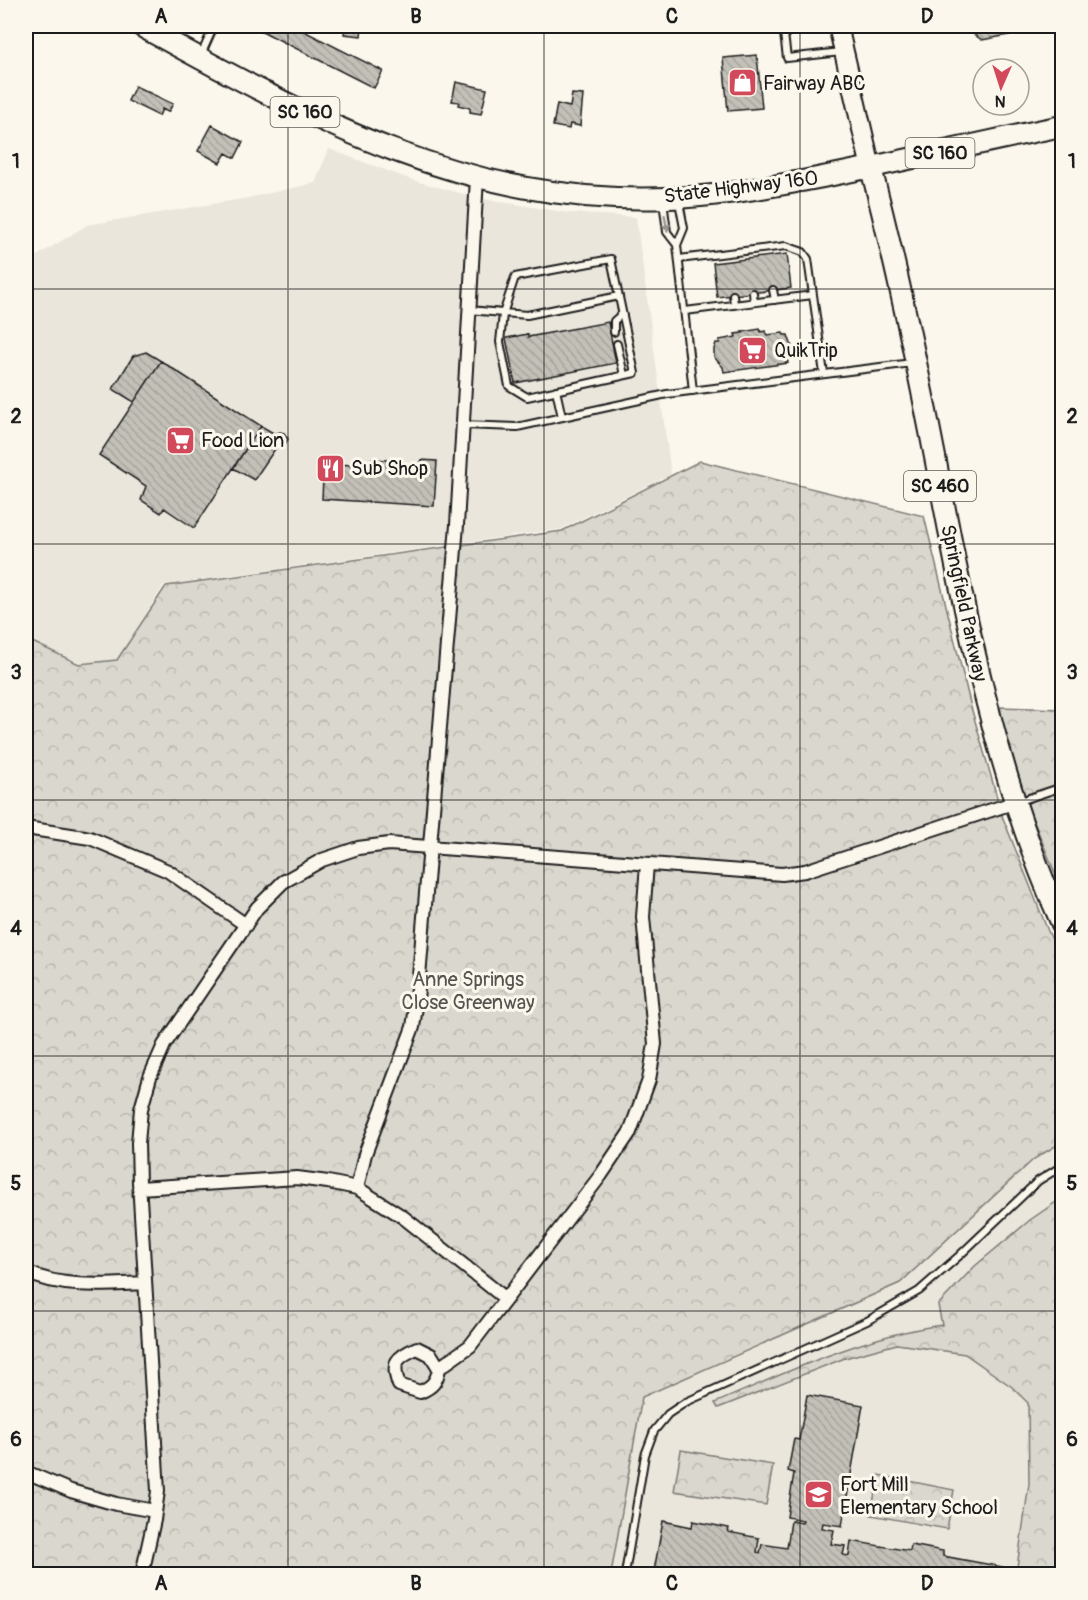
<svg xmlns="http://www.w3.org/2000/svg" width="1088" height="1600" viewBox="0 0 1088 1600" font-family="Pangolin,sans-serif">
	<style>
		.built { fill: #eae6dc }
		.forest { fill: url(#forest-crowns); stroke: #7b7a75; stroke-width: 1.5 }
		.building { fill: url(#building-back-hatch); stroke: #1c1c1c; stroke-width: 1.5 }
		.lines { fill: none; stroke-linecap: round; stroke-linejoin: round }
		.lane-casing { stroke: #1c1c1c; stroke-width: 10 }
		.street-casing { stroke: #1c1c1c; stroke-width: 16 }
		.secondary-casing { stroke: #1c1c1c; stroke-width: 22 }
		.primary-casing { stroke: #1c1c1c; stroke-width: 24 }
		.lane { stroke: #fbf7ec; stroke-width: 6 }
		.street { stroke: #fbf7ec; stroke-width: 12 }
		.secondary { stroke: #fbf7ec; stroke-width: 18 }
		.primary { stroke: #fbf7ec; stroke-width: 20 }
		.oneway { fill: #97948e }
		.grid { fill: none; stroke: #1c1c1c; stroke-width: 1.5; stroke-opacity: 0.55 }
		.labels { text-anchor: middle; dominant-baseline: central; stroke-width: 6; stroke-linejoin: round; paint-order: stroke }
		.shield { fill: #fbf7ec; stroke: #5f5e5a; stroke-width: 1.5 }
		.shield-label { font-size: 18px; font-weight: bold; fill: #1c1c1c }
		.poi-label { font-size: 20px; fill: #1c1c1c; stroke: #fbf7ec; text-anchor: start }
		.street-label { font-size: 20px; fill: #1c1c1c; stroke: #fbf7ec }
		.park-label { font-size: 20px; fill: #555451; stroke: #fbf7ec }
		.neatline { fill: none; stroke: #1c1c1c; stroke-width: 2 }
		.grid-label { font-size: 20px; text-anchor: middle; font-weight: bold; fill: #1c1c1c }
	</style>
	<defs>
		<pattern id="forest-crowns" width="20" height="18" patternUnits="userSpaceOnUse" patternTransform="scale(1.5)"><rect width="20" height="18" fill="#dad7ce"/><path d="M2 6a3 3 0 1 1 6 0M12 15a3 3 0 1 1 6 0" fill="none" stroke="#bab8b0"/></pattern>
		<pattern id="building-back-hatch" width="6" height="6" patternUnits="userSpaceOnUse" patternTransform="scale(1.5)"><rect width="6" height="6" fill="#c3c0b8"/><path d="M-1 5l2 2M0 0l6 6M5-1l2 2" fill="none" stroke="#a7a49e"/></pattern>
	</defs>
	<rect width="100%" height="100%" fill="#fbf7ec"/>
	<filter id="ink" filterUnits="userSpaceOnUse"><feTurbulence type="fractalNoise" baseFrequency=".0167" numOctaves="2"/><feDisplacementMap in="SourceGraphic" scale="12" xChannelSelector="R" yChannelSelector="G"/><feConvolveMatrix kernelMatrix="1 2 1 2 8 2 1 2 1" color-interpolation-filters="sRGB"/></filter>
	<g filter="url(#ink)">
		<path class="built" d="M329 149 412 180 478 198 569 213 636 217 671 474 561 529 164 585 117 660 80 663 26 638V427L32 259 87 225 248 198 315 183Z
			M1062 1142V1574H611L642 1397 900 1283 1034 1159Z"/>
		<path class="forest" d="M32 259 26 413V263Z
			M700 461 924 516 971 707 1003 818 1048 931 1062 961V1142L1034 1159 900 1283 642 1397 611 1574H26V639L79 664 117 660 166 586 562 531Z
			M997 707 1062 709V890L1030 812Z
			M1062 1198V1574H1016L1029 1484 1028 1403 1012 1387 965 1354 897 1344 845 1358 718 1408 715 1403C789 1371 862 1336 942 1325L938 1305 975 1266 1030 1220Z
			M681 1450 773 1465 766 1505 674 1491Z
			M878 1475 954 1490 947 1529 871 1515Z"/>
		<path class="building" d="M252 26H294L383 71 374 88Z
			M345 26H362L361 36 344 34Z
			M970 26H1040L1041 29 982 40 972 33Z
			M757 55 762 108 728 111 723 58Z
			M456 82 487 89 481 114 470 112V108L458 105 459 102 452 101Z
			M135 86 173 104 168 112 162 109 159 116 128 101Z
			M572 94 583 95 580 126 570 124 569 129 553 126 557 104 570 107Z
			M212 125 243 142 235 158 226 153 220 163 198 151Z
			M787 254 791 288 717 297 713 263Z
			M608 322 616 363 515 383 506 338 528 334V337Z
			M760 329 761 332 766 331 767 335 783 333 784 335H788L792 347 787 358 788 363 724 372 723 367 714 357V349L716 343H720L719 340 736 337 735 334 743 333 742 332Z
			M146 352 161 361 134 402 113 389 133 356Z
			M161 361 261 426 194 528 164 508 161 513 141 500 146 486 99 455Z
			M261 426 275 434 280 432 284 433 288 439 284 446H277L254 480 233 468Z
			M324 458H336L335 464 371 466V459L387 460V466L421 468V460L437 461 434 506 322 499Z
			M807 1395 863 1405 842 1526 823 1523 822 1528 834 1530 831 1544 845 1546 843 1555 849 1556 851 1541 910 1551 911 1545 943 1551V1556L1003 1567 1001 1574H674L654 1571 663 1521 692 1527 693 1521 729 1528 728 1532 759 1538 757 1552 760 1553 762 1544 787 1548 791 1521 802 1523 803 1520 787 1517 794 1473 788 1471 794 1439 799 1440Z"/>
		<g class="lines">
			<defs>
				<path id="lane" d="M783 26 787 58 841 52
					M201 55 214 26
					M663 201 667 232 677 245 693 391
					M677 245 684 228 679 202
					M611 259 635 373 527 397 509 386 500 342 503 314 515 277Z
					M679 259 786 246 803 252 808 259 824 374
					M773 290 775 300
					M753 293 754 302
					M733 295 734 305
					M469 310 527 315 619 296
					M685 311 813 295
					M614 332V321L622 314
					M617 344 624 375
					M556 390 562 417
					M463 425 517 427 667 394 912 363
					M1017 802 1062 787
					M625 1574 645 1455 654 1431 668 1414 686 1402 867 1321 919 1291 959 1256 1038 1181 1062 1166"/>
				<path id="street" d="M26 828 90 838 168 871 246 925
					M139 1188 297 1178 328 1182 357 1188 403 1217 506 1299
					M357 1188 365 1154 413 1027 417 1000 457 525 477 178
					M26 1272C63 1289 105 1285 145 1283
					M439 1368 431 1355 417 1348C396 1357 391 1363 399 1385L420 1392C432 1387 437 1382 439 1368L470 1346 601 1175 630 1132 649 1080 655 1044 643 917 647 864
					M26 1472 71 1491 116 1504 155 1511
					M142 1574 154 1520 158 1491 139 1182 138 1143 141 1109 150 1077 164 1045 257 908 283 882 322 860 358 848 389 844 782 874 805 871 1016 802"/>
				<path id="secondary" d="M838 26 871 168"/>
				<path id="primary" d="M141 26C310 119 468 206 668 198 714 197 761 188 807 180 892 164 977 143 1062 126
					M871 168C896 264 916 359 935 457 965 616 995 776 1062 924"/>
			</defs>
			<use href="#lane" class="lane-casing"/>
			<use href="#street" class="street-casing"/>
			<use href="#secondary" class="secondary-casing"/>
			<use href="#primary" class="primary-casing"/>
			<use href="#lane" class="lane"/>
			<use href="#street" class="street"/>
			<use href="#secondary" class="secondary"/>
			<use href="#primary" class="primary"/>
		</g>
		<defs><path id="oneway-solid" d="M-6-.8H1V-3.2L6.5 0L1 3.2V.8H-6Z" transform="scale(1.5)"/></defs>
		<use class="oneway" href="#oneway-solid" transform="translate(666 223) rotate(80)"/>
	</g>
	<path class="grid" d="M288 26V1574M544 26V1574M800 26V1574M26 289H1062M26 544H1062M26 800H1062M26 1056H1062M26 1311H1062"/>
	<defs>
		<symbol id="shop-square" viewBox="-11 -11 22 22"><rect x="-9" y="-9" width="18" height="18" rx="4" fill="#d1495b" stroke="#fbf7ec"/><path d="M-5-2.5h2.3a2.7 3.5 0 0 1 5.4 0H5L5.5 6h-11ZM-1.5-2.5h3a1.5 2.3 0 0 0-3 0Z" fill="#fff"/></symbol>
		<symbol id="supermarket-square" viewBox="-11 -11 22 22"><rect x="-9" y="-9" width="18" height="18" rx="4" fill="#d1495b" stroke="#fbf7ec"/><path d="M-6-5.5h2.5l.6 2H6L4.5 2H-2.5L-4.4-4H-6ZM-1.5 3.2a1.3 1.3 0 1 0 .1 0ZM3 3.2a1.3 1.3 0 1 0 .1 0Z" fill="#fff"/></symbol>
		<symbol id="restaurant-square" viewBox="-11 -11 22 22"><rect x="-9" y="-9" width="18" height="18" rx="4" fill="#d1495b" stroke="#fbf7ec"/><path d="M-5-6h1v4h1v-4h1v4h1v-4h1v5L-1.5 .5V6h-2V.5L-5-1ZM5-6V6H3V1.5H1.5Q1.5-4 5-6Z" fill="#fff"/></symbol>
		<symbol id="school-square" viewBox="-11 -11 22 22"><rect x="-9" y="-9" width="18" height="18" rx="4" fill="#d1495b" stroke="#fbf7ec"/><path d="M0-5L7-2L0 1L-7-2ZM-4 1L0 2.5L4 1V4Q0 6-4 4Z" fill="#fff"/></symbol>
	</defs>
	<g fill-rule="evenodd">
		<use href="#shop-square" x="726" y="66" width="33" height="33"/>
		<use href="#supermarket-square" x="736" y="334" width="33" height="33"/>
		<use href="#supermarket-square" x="164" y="424" width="33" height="33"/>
		<use href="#restaurant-square" x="314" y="452" width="33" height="33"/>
		<use href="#school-square" x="802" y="1478" width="33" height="33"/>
	</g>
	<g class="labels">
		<g class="shield">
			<rect x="270.5" y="97" width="69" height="30" rx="4.5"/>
			<rect x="905.5" y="138" width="69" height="30" rx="4.5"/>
			<rect x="904" y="471" width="72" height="30" rx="4.5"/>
		</g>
		<g class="shield-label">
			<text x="305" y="112">SC 160</text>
			<text x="940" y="153">SC 160</text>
			<text x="940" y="486">SC 460</text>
		</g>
		<g class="poi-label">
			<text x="763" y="83">Fairway ABC</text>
			<text x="774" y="350">QuikTrip</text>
			<text x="201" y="440">Food Lion</text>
			<text x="351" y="468">Sub Shop</text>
			<text x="840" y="1484">Fort Mill<tspan x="840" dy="23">Elementary School</tspan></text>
		</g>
		<g class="street-label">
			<text transform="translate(741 187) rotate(-7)">State Highway 160</text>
			<text transform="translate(964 603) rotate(78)">Springfield Parkway</text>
		</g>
		<g class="park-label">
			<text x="468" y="979">Anne Springs<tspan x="468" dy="23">Close Greenway</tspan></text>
		</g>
	</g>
	<rect width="1088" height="1600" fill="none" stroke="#fbf7ec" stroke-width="66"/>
	<g transform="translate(1001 87) rotate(183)"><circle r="28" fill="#fbf7ec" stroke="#a29f99" stroke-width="1.5"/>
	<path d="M0-4.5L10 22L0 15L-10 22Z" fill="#d1495b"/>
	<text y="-9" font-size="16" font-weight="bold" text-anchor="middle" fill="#1c1c1c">N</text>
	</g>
	<rect x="33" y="33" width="1022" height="1534" class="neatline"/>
	<g class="grid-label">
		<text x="161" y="23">A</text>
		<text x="416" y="23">B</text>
		<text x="672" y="23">C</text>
		<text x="927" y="23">D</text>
		<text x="16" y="168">1</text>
		<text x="1072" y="168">1</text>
		<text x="16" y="423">2</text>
		<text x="1072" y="423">2</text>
		<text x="16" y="679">3</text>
		<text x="1072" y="679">3</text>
		<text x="16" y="935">4</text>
		<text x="1072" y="935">4</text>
		<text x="16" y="1190">5</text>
		<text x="1072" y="1190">5</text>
		<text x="16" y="1446">6</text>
		<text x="1072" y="1446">6</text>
		<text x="161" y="1590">A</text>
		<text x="416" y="1590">B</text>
		<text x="672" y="1590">C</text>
		<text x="927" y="1590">D</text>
	</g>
</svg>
